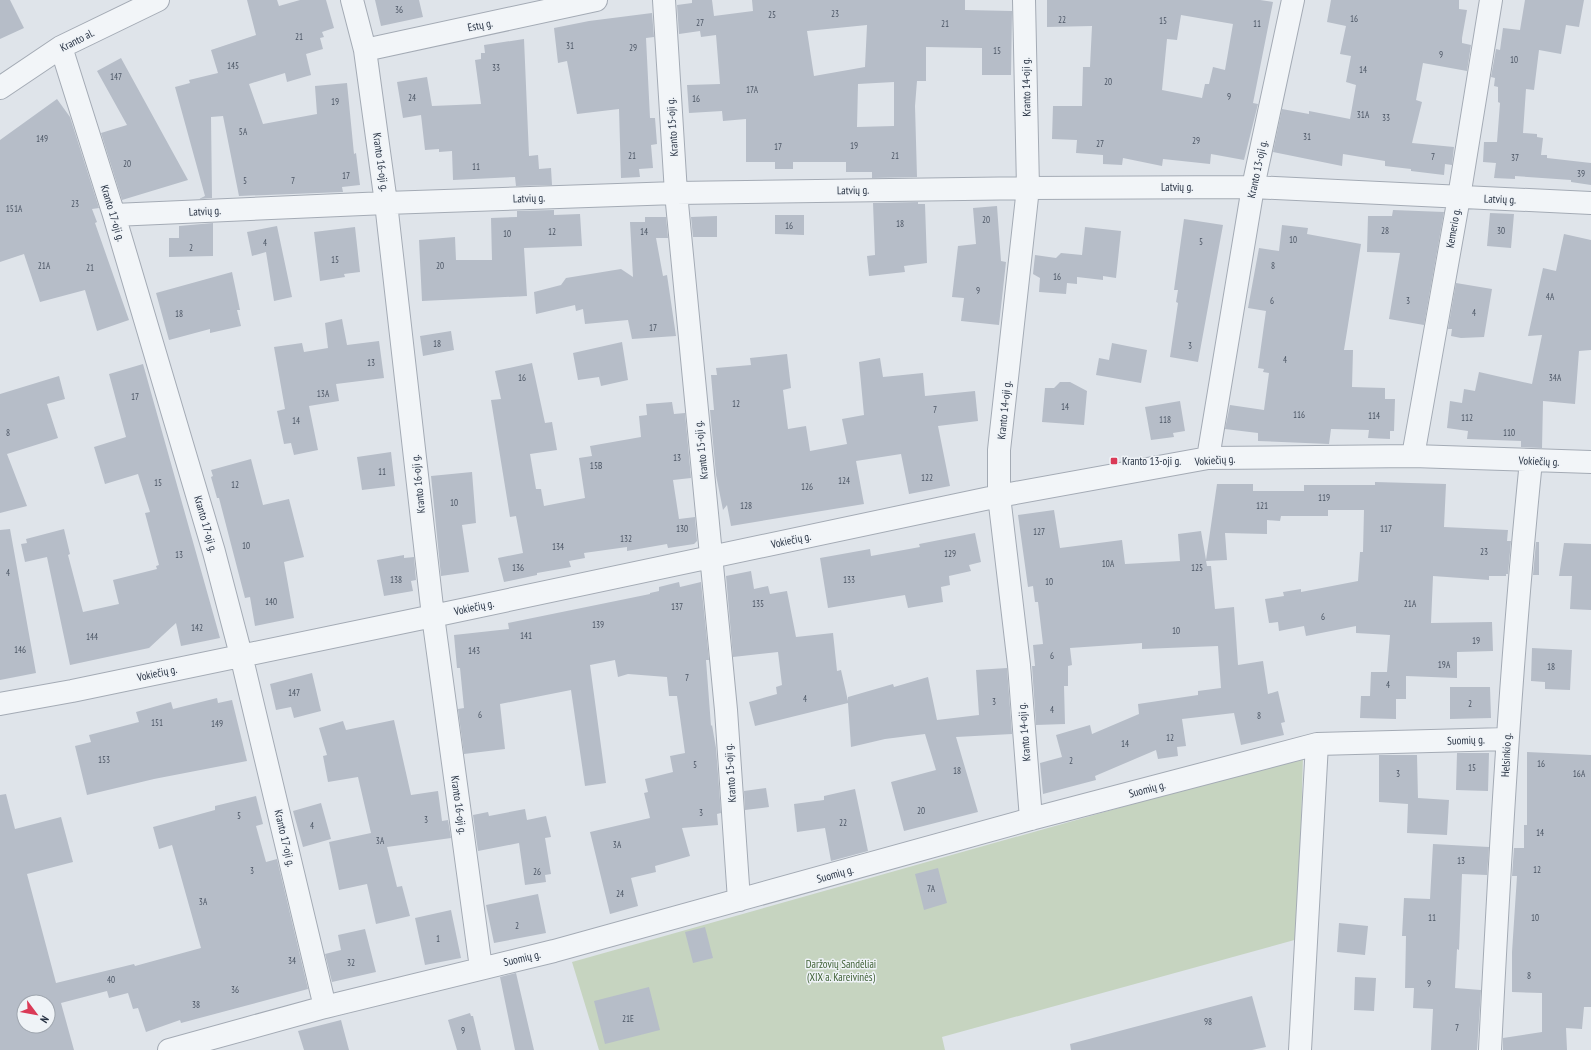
<svg xmlns="http://www.w3.org/2000/svg" width="1591" height="1050" viewBox="0 0 1591 1050" font-family="'PT Sans Narrow',sans-serif">
	<style>
		.green { fill: #c6d4c0 }
		.building { fill: #b6bdc8; fill-rule: evenodd }
		.lines { fill: none; stroke-linecap: round; stroke-linejoin: round }
		.street-casing { stroke: #a4abb5; stroke-width: 24 }
		.street { stroke: #f2f5f8; stroke-width: 22 }
		.poi-dot { fill: #da3a57; stroke: #eff3f7; stroke-width: 1.5 }
		.labels { text-anchor: middle; dominant-baseline: central; stroke-width: 3; stroke-linejoin: round; paint-order: stroke }
		.number-label { font-size: 9px; fill: #4b5564 }
		.street-label { font-size: 11px; fill: #273243; stroke: #eff3f7 }
		.poi-label { font-size: 11px; fill: #273243; stroke: #eff3f7; text-anchor: start }
		.park-label { font-size: 11px; fill: #3d5f33; stroke: #eff3f7 }
	</style>
	<rect width="100%" height="100%" fill="#dfe4ea"/>
	<path class="green" d="M1303 756 1298 939 942 1037 945 1050H599L572 962Z"/>
	<path class="building" d="M0 0H10L24 28 0 39Z
		M247 0H277L279 6 300 0H326L334 28 322 32 324 37 320 38 323 49 306 54 311 75 287 82 285 73 249 84 263 124 317 114 315 86 347 83 354 154 356 153 360 185 342 187 343 192 239 196 223 116 211 117 212 198 199 199 205 196 175 87 190 83 189 80 218 73 211 50 256 35Z
		M375 0H419L423 17 381 26Z
		M692 0H712L714 16 753 11 752 0H965V10L1012 11 1011 75H982V48L926 47V81H917L915 106 917 177 872 178V172H846V162H793V169H775V162H746V119L723 121 722 111 689 113 687 85 720 84 716 35 701 37 700 31 679 34 677 5 692 3ZM867 25 865 67 814 76 807 31ZM894 82V126L857 127 858 84Z
		M1047 0H1260L1273 2 1253 103 1258 104 1244 160 1211 154 1210 164 1163 159 1162 166 1123 158 1122 165 1103 164V155L1076 153 1077 140 1052 139 1053 106H1082L1083 67H1090L1092 26 1047 27ZM1181 15 1233 24 1225 70 1213 67 1209 84H1205L1202 98 1162 90 1167 39 1177 40Z
		M1331 0H1459V9L1467 10 1462 38V43L1471 45 1467 71 1423 63 1416 100 1422 102 1412 143 1454 147 1452 165 1445 164 1444 175 1411 171V169L1385 166V161L1343 154 1342 166 1273 152 1282 109 1309 114V111L1350 119 1356 85 1346 82 1351 56 1340 54 1346 26 1327 22Z
		M1525 0H1584L1579 27 1566 25 1561 54 1539 50 1534 90 1526 89 1523 133 1537 134V137L1543 138 1541 155H1547V158L1591 163V185L1571 182V180L1515 176V179L1494 178 1496 163 1483 162 1484 142H1497L1500 103 1498 102V87L1494 86 1495 78 1491 77 1496 49 1500 50 1503 28 1520 30Z
		M652 13 654 37 646 38 650 118H655L657 144 651 145 653 168 639 169 640 177 621 178 619 109 577 114 567 61 558 63 554 28 589 21Z
		M524 39 529 156 538 155 539 169 551 168 552 185 516 186 515 177 453 180 452 151 439 152V149L425 150 421 115 403 118 397 82 427 77 432 106 481 104 475 60 481 59V53H485L484 45Z
		M121 58 188 180 122 200 101 133 127 125 97 71Z
		M57 99 70 117 99 208 92 209 97 222 95 223 129 320 97 331 85 290 40 302 24 254 0 262V140Z
		M918 202V204H925L927 263 904 266 905 272 869 276 867 256 875 255 873 203Z
		M997 206 1001 261 1006 262 999 325 961 321 964 298 952 297 958 246 976 244 973 208Z
		M554 210V215L580 214 582 246 524 248 527 296 422 301 419 240 455 237 456 260H492L491 218 517 217V211Z
		M1393 210 1444 212 1424 325 1389 319 1400 253 1367 252 1368 216H1392Z
		M1490 213 1514 214 1511 248 1487 246Z
		M775 215H804V235L775 234Z
		M717 216V237H693L691 217Z
		M645 217H666L668 238H656L663 276 667 275 676 336 632 339 628 320 585 324 583 309 576 311 575 305 536 314 534 292 561 285 566 278 621 269 633 277 630 222H645Z
		M1184 219 1223 225 1198 362 1170 357 1178 303 1176 302 1178 290H1174Z
		M213 223V256L169 257V238H179V226Z
		M1282 225 1308 228 1307 234 1361 244 1344 350H1353L1352 387 1385 388V399H1395L1394 431H1390V439L1368 438 1369 430 1331 429 1329 444 1258 441V433L1225 429 1230 405 1264 410 1269 373 1263 372 1264 369 1258 368 1266 311 1248 308 1259 248 1279 251Z
		M277 226 292 297 274 301 266 252 252 256 247 232Z
		M355 227 360 272 344 274 345 277 320 281 314 232Z
		M1085 227 1121 231 1116 278 1103 276V280L1077 277V284L1067 283 1066 294 1039 292 1040 278 1033 274 1035 255 1056 258 1061 253 1082 255Z
		M1564 234 1591 240V350L1579 351 1575 404 1543 401 1542 448 1521 447V441L1467 439 1468 431 1447 428 1450 401 1462 403 1464 389 1475 391 1479 372 1532 384 1542 335 1528 336 1543 268 1556 271Z
		M232 272 240 310H237L241 326 210 333V329L169 340 156 293Z
		M1456 283 1492 289 1484 337 1461 338 1451 336 1452 329H1448Z
		M342 319 347 345 379 341 384 378 336 384 339 401 309 406 318 450 294 455 291 443 284 444 277 411 285 409 274 347 302 343 304 352 328 348 325 323Z
		M451 331 454 350 423 356 420 336Z
		M622 342 628 380 601 386 599 377 578 380 573 353Z
		M1112 343 1147 350 1141 383 1096 375 1099 358 1109 360Z
		M787 354 791 388 783 390 788 429 806 426 810 451 847 444 842 419 864 415 859 362 880 358 883 377 923 373 925 396 975 391 978 421 938 426 950 486 909 494 901 454 856 461 864 504 731 526 727 505 723 510 716 475 710 410H714L711 375H717L716 368 751 365 750 358Z
		M532 363 545 423 552 422 557 450 530 454 536 489H541L544 506 585 498 579 458 592 456 590 446 641 437 639 416 647 415 646 404 672 402 674 414 685 413 691 478 673 480 679 519 695 517 697 541 694 544 668 548 667 544 627 551V547L584 553 585 558 569 561 571 567 537 573V575L504 582 498 558 523 553 516 516 510 517 491 400 501 399 495 371Z
		M143 364 220 638 181 646 176 623 149 648 70 665 47 557 25 562 21 544 27 543 26 539 64 529 70 554 68 555 83 612 119 604 113 580 157 569 156 566 159 565 145 513 150 512 138 474 105 484 94 447 126 437 109 374Z
		M59 376 65 399 47 404 58 438 7 454 27 506 0 513V394Z
		M1060 382H1070L1087 391 1084 425 1042 422 1045 388H1054Z
		M1180 401 1185 431 1173 433 1174 437 1151 440 1145 407Z
		M391 452 395 486 362 490 357 457Z
		M251 459 263 505 289 499 304 557 284 562 294 618 255 626 250 597 245 598 219 498H217L211 477 213 476 211 470Z
		M472 472 476 523 462 525 469 572 441 576 431 476Z
		M1375 482 1446 484 1444 527 1508 530 1507 541H1511L1508 574H1506V576H1489V580L1433 576 1431 623 1492 622 1493 651 1457 652V678L1406 676V699H1396V719L1360 718 1361 696H1370L1371 672H1387L1390 635 1356 633V626L1306 636 1304 626 1279 631 1278 622 1269 623 1265 599 1284 596 1283 592 1301 589V592L1358 581 1360 552H1363L1364 510H1328V516H1281L1280 521 1267 520V534L1225 533 1227 560 1206 561 1207 566H1211L1215 609 1234 607 1238 665 1263 661 1268 694 1278 691 1285 722 1281 723 1284 735 1241 745 1234 713 1182 719 1186 746 1177 747 1178 756 1158 759 1156 750 1095 776 1096 780 1043 794 1040 763 1062 757 1056 735 1090 725 1092 734 1139 714 1138 704 1198 695V691L1221 688 1218 646 1142 649V643L1070 648 1072 665 1068 666V686H1064L1065 724 1036 725 1032 666H1035L1033 645 1043 644 1038 602H1035L1033 586 1028 587 1018 515 1054 510 1060 548 1122 540 1125 564 1180 561 1178 534 1201 531 1206 560 1217 484H1253V491H1304V485H1375Z
		M10 529 36 673 0 680V530Z
		M975 533 981 562 969 565 971 571 949 576 950 585 941 587 943 602 908 608 905 595 828 608 820 558 870 549 871 556 920 547 919 544Z
		M1536 542H1539V575H1533Z
		M1564 543 1591 544V610L1570 609 1572 576H1559Z
		M404 555V558L414 557 416 580 411 581 413 591 384 596 377 560Z
		M751 571 754 589 768 586 770 594 787 591 796 637 833 633 837 671 841 670 848 701V697L893 684 894 687 928 677 937 720 979 715 976 670 1007 668 1012 734 956 737 978 812 904 831 891 782 936 770 925 734 885 739 851 747 848 703 755 726 749 702 777 694 776 687 782 685 778 652 733 657 726 576Z
		M679 582 680 587 701 582 709 660H706L711 726 712 725 716 748 721 813 717 814 718 825 682 828 690 856 655 866 656 872 631 878 638 906 610 914 590 832 650 818 644 793 648 792 645 779 673 772 670 756 685 753 677 696H669L667 677 628 674 618 677 615 660 590 665 606 783 585 786 571 690 500 704 505 749 464 754 458 709 464 708 460 668H457L454 635 509 629 508 623 650 594V593L659 591V587Z
		M1532 648 1572 650 1570 690 1545 689V682L1531 681Z
		M312 673 321 711 294 718 291 707 276 710 270 684Z
		M1450 687H1490L1491 718 1450 719Z
		M217 698 218 703 232 700 247 761 154 779 87 795 75 746 91 742 89 735 139 722 136 712 171 702 173 709Z
		M394 720 411 795 438 791 442 821 448 820 451 838 387 847 397 887 402 886 410 916 376 924 367 884 339 890 329 842 371 833 358 777 328 782 323 756 327 755 319 728 343 721 346 730Z
		M1527 752 1591 755V1007H1584L1582 1029 1566 1028 1567 1050H1503V1038L1542 1032V993L1512 992V952L1517 876H1512L1514 848H1524V825H1527Z
		M1457 753H1489L1488 791 1456 790Z
		M1379 755H1417L1418 798 1449 800 1447 835 1407 833 1408 804 1379 802Z
		M766 788 769 807 745 810 744 791Z
		M855 789 868 851 831 861 825 828 797 832 794 804 824 800V796Z
		M6 794 15 829 61 817 73 862 27 874 56 983 134 964 135 966 201 948 172 845 159 849 153 827 215 810V806L256 796 263 824 256 826 266 862 277 859 308 989 181 1023 180 1020 146 1032 138 1008 133 1009 128 993 109 998 107 991 61 1003 74 1050H0V795ZM24 1002H48V1026H24Z
		M321 803 331 839 303 847 293 811Z
		M525 809 527 820 546 816 551 837 545 838 551 874 545 875 546 882 525 885 519 843 478 851 473 815 488 812 489 816Z
		M1433 844 1489 847 1487 875 1462 874 1459 950 1457 949 1455 988 1481 990 1477 1050H1431L1433 1009 1413 1008 1414 988H1405L1406 936H1402L1404 898 1430 899Z
		M938 868 947 903 924 910 915 874Z
		M538 894 546 933 494 943 486 905Z
		M451 910 461 958 425 965 415 918Z
		M1339 923 1368 926 1365 955 1337 952Z
		M705 927 713 958 693 963 685 932Z
		M365 929 376 972 332 982 325 954 341 950 338 935Z
		M516 973 534 1050H515L500 977Z
		M1355 977 1376 978 1374 1011 1354 1010Z
		M649 987 660 1030 605 1044 594 1001Z
		M1252 996 1266 1047 1252 1050H1071L1070 1044Z
		M470 1013 471 1016H473L481 1050H457L448 1020Z
		M341 1020 349 1050H304L298 1031Z"/>
	<g class="lines">
		<defs>
			<path id="street" d="M352 0 365 50 386 203 433 616 481 968
				M664 0 676 193 726 710 739 900
				M1024 0 1028 188 999 450V496L1019 665 1031 819
				M61 47 114 215 214 552 241 655 325 1007
				M365 50 596 0
				M0 88 61 47 158 0
				M114 215 386 203 676 193 1028 188 1253 187 1591 203
				M1413 456 1459 197 1491 0
				M1208 458 1253 187 1293 0
				M0 704 72 691 433 616 999 496 1208 458 1413 456 1591 462
				M169 1050 325 1007 554 951 1031 819 1317 744 1507 739
				M1300 1050 1317 744
				M1490 1050C1500 853 1511 657 1531 461"/>
		</defs>
		<use href="#street" class="street-casing"/>
		<use href="#street" class="street"/>
	</g>
	<rect class="poi-dot" x="1110" y="457" width="8" height="8" rx="2"/>
	<g class="labels">
		<g class="number-label">
			<text x="399" y="9">36</text>
			<text x="835" y="13">23</text>
			<text x="772" y="14">25</text>
			<text x="1354" y="18">16</text>
			<text x="1062" y="19">22</text>
			<text x="1163" y="20">15</text>
			<text x="700" y="22">27</text>
			<text x="945" y="23">21</text>
			<text x="1257" y="23">11</text>
			<text x="299" y="36">21</text>
			<text x="570" y="45">31</text>
			<text x="633" y="47">29</text>
			<text x="997" y="50">15</text>
			<text x="1441" y="54">9</text>
			<text x="1514" y="59">10</text>
			<text x="233" y="65">145</text>
			<text x="496" y="67">33</text>
			<text x="1363" y="69">14</text>
			<text x="116" y="76">147</text>
			<text x="1108" y="81">20</text>
			<text x="752" y="89">17A</text>
			<text x="1229" y="96">9</text>
			<text x="412" y="97">24</text>
			<text x="696" y="98">16</text>
			<text x="335" y="101">19</text>
			<text x="1363" y="114">31A</text>
			<text x="1386" y="117">33</text>
			<text x="243" y="131">5A</text>
			<text x="1307" y="136">31</text>
			<text x="42" y="138">149</text>
			<text x="1196" y="140">29</text>
			<text x="1100" y="143">27</text>
			<text x="854" y="145">19</text>
			<text x="778" y="146">17</text>
			<text x="632" y="155">21</text>
			<text x="895" y="155">21</text>
			<text x="1433" y="156">7</text>
			<text x="1515" y="157">37</text>
			<text x="127" y="163">20</text>
			<text x="476" y="166">11</text>
			<text x="1581" y="173">39</text>
			<text x="346" y="175">17</text>
			<text x="245" y="180">5</text>
			<text x="293" y="180">7</text>
			<text x="75" y="203">23</text>
			<text x="14" y="208">151A</text>
			<text x="986" y="219">20</text>
			<text x="900" y="223">18</text>
			<text x="789" y="225">16</text>
			<text x="1385" y="230">28</text>
			<text x="1501" y="230">30</text>
			<text x="552" y="231">12</text>
			<text x="644" y="231">14</text>
			<text x="507" y="233">10</text>
			<text x="1293" y="239">10</text>
			<text x="1201" y="241">5</text>
			<text x="265" y="242">4</text>
			<text x="191" y="247">2</text>
			<text x="335" y="259">15</text>
			<text x="44" y="265">21A</text>
			<text x="440" y="265">20</text>
			<text x="1273" y="265">8</text>
			<text x="90" y="267">21</text>
			<text x="1057" y="276">16</text>
			<text x="978" y="290">9</text>
			<text x="1550" y="296">4A</text>
			<text x="1272" y="300">6</text>
			<text x="1408" y="300">3</text>
			<text x="1474" y="312">4</text>
			<text x="179" y="313">18</text>
			<text x="653" y="327">17</text>
			<text x="437" y="343">18</text>
			<text x="1190" y="345">3</text>
			<text x="1285" y="359">4</text>
			<text x="371" y="362">13</text>
			<text x="522" y="377">16</text>
			<text x="1555" y="377">34A</text>
			<text x="323" y="393">13A</text>
			<text x="135" y="396">17</text>
			<text x="736" y="403">12</text>
			<text x="1065" y="406">14</text>
			<text x="935" y="409">7</text>
			<text x="1299" y="414">116</text>
			<text x="1374" y="415">114</text>
			<text x="1467" y="417">112</text>
			<text x="1165" y="419">118</text>
			<text x="296" y="420">14</text>
			<text x="8" y="432">8</text>
			<text x="1509" y="432">110</text>
			<text x="677" y="457">13</text>
			<text x="596" y="465">15B</text>
			<text x="382" y="471">11</text>
			<text x="927" y="477">122</text>
			<text x="844" y="480">124</text>
			<text x="158" y="482">15</text>
			<text x="235" y="484">12</text>
			<text x="807" y="486">126</text>
			<text x="1324" y="497">119</text>
			<text x="454" y="502">10</text>
			<text x="746" y="505">128</text>
			<text x="1262" y="505">121</text>
			<text x="682" y="528">130</text>
			<text x="1386" y="528">117</text>
			<text x="1039" y="531">127</text>
			<text x="626" y="538">132</text>
			<text x="246" y="545">10</text>
			<text x="558" y="546">134</text>
			<text x="1484" y="551">23</text>
			<text x="950" y="553">129</text>
			<text x="179" y="554">13</text>
			<text x="1108" y="563">10A</text>
			<text x="518" y="567">136</text>
			<text x="1197" y="567">125</text>
			<text x="8" y="572">4</text>
			<text x="396" y="579">138</text>
			<text x="849" y="579">133</text>
			<text x="1049" y="581">10</text>
			<text x="271" y="601">140</text>
			<text x="758" y="603">135</text>
			<text x="1410" y="603">21A</text>
			<text x="677" y="606">137</text>
			<text x="1323" y="616">6</text>
			<text x="598" y="624">139</text>
			<text x="197" y="627">142</text>
			<text x="1176" y="630">10</text>
			<text x="526" y="635">141</text>
			<text x="92" y="636">144</text>
			<text x="1476" y="640">19</text>
			<text x="20" y="649">146</text>
			<text x="474" y="650">143</text>
			<text x="1052" y="655">6</text>
			<text x="1444" y="664">19A</text>
			<text x="1551" y="666">18</text>
			<text x="687" y="677">7</text>
			<text x="1388" y="684">4</text>
			<text x="294" y="692">147</text>
			<text x="805" y="698">4</text>
			<text x="994" y="701">3</text>
			<text x="1470" y="703">2</text>
			<text x="1052" y="709">4</text>
			<text x="480" y="714">6</text>
			<text x="1259" y="715">8</text>
			<text x="157" y="722">151</text>
			<text x="217" y="723">149</text>
			<text x="1170" y="737">12</text>
			<text x="1125" y="743">14</text>
			<text x="104" y="759">153</text>
			<text x="1071" y="760">2</text>
			<text x="1541" y="763">16</text>
			<text x="695" y="764">5</text>
			<text x="1472" y="767">15</text>
			<text x="957" y="770">18</text>
			<text x="1398" y="773">3</text>
			<text x="1579" y="773">16A</text>
			<text x="921" y="810">20</text>
			<text x="701" y="812">3</text>
			<text x="239" y="815">5</text>
			<text x="426" y="819">3</text>
			<text x="843" y="822">22</text>
			<text x="312" y="825">4</text>
			<text x="1540" y="832">14</text>
			<text x="380" y="840">3A</text>
			<text x="617" y="844">3A</text>
			<text x="1461" y="860">13</text>
			<text x="1537" y="869">12</text>
			<text x="252" y="870">3</text>
			<text x="537" y="871">26</text>
			<text x="931" y="888">7A</text>
			<text x="620" y="893">24</text>
			<text x="203" y="901">3A</text>
			<text x="1432" y="917">11</text>
			<text x="1535" y="917">10</text>
			<text x="517" y="925">2</text>
			<text x="438" y="938">1</text>
			<text x="292" y="960">34</text>
			<text x="351" y="962">32</text>
			<text x="1529" y="975">8</text>
			<text x="111" y="979">40</text>
			<text x="1429" y="983">9</text>
			<text x="235" y="989">36</text>
			<text x="196" y="1004">38</text>
			<text x="628" y="1018">21E</text>
			<text x="1208" y="1021">98</text>
			<text x="1457" y="1027">7</text>
			<text x="463" y="1030">9</text>
		</g>
		<g class="street-label">
			<text transform="translate(480 25) rotate(-12)">Estų g.</text>
			<text transform="translate(77 40) rotate(-27)">Kranto al.</text>
			<text transform="translate(1026 87) rotate(-91)">Kranto 14-oji g.</text>
			<text transform="translate(672 127) rotate(-94)">Kranto 15-oji g.</text>
			<text transform="translate(381 162) rotate(82)">Kranto 16-oji g.</text>
			<text transform="translate(1257 169) rotate(-78)">Kranto 13-oji g.</text>
			<text x="1177" y="187">Latvių g.</text>
			<text transform="translate(853 190) rotate(-1)">Latvių g.</text>
			<text transform="translate(529 198) rotate(-2)">Latvių g.</text>
			<text transform="translate(1500 199) rotate(2)">Latvių g.</text>
			<text transform="translate(205 211) rotate(-3)">Latvių g.</text>
			<text transform="translate(113 213) rotate(73)">Kranto 17-oji g.</text>
			<text transform="translate(1453 228) rotate(-80)">Kemerio g.</text>
			<text transform="translate(1004 410) rotate(-84)">Kranto 14-oji g.</text>
			<text transform="translate(701 450) rotate(-96)">Kranto 15-oji g.</text>
			<text transform="translate(1215 460) rotate(-4)">Vokiečių g.</text>
			<text transform="translate(1539 461) rotate(2)">Vokiečių g.</text>
			<text transform="translate(418 484) rotate(-96)">Kranto 16-oji g.</text>
			<text transform="translate(206 524) rotate(74)">Kranto 17-oji g.</text>
			<text transform="translate(791 540) rotate(-12)">Vokiečių g.</text>
			<text transform="translate(474 607) rotate(-12)">Vokiečių g.</text>
			<text transform="translate(157 673) rotate(-12)">Vokiečių g.</text>
			<text transform="translate(1024 732) rotate(-95)">Kranto 14-oji g.</text>
			<text transform="translate(1466 740) rotate(-2)">Suomių g.</text>
			<text transform="translate(1506 755) rotate(-87)">Helsinkio g.</text>
			<text transform="translate(730 773) rotate(-94)">Kranto 15-oji g.</text>
			<text transform="translate(1147 789) rotate(-15)">Suomių g.</text>
			<text transform="translate(459 805) rotate(82)">Kranto 16-oji g.</text>
			<text transform="translate(285 838) rotate(77)">Kranto 17-oji g.</text>
			<text transform="translate(835 874) rotate(-16)">Suomių g.</text>
			<text transform="translate(522 958) rotate(-13)">Suomių g.</text>
		</g>
		<g class="poi-label">
			<text x="1122" y="461">Kranto 13-oji g.</text>
		</g>
		<g class="park-label">
			<text x="841" y="964">Daržovių Sandėliai<tspan x="841" dy="13">(XIX a. Kareivinės)</tspan></text>
		</g>
	</g>
	<g transform="translate(36 1014) rotate(122)"><circle r="19" fill="#eff3f7" stroke="#9fa6af"/>
	<path d="M0-3L7 15L0 10L-7 15Z" fill="#da3a57"/>
	<text y="-6" font-size="11" font-weight="bold" text-anchor="middle" fill="#273243">N</text>
	</g>
</svg>
